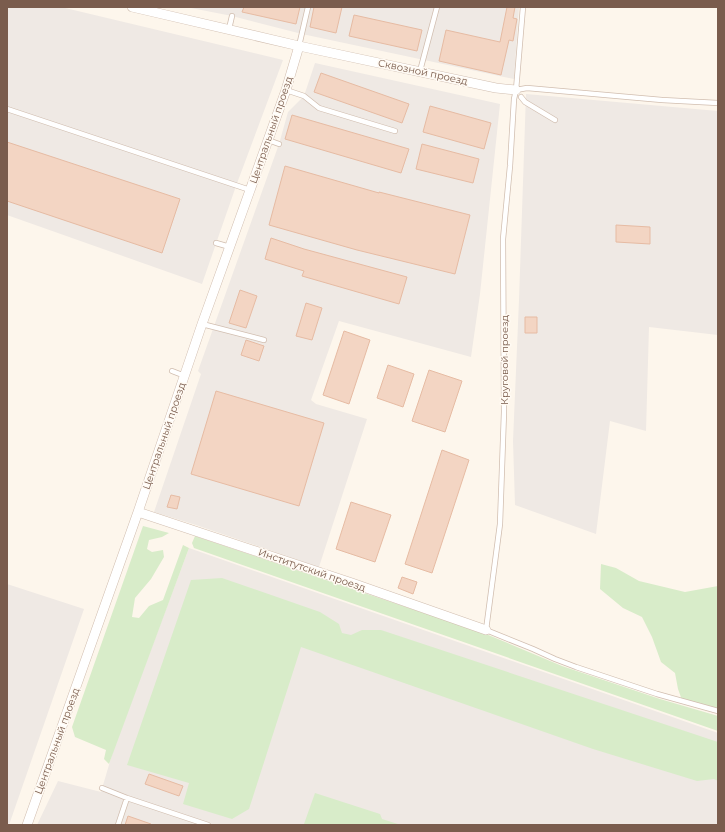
<svg xmlns="http://www.w3.org/2000/svg" width="725" height="832" viewBox="0 0 725 832" font-family="Montserrat,sans-serif">
	<style>
		.industrial { fill: #efe9e4 }
		.green { fill: #d8ecc9 }
		.building { fill: #f3d5c3; stroke: #e6bba3 }
		.lines { fill: none; stroke-linecap: round; stroke-linejoin: round }
		.service-casing { stroke: #d1beb0; stroke-width: 6 }
		.minor-casing { stroke: #d1beb0; stroke-width: 10 }
		.service { stroke: #fff; stroke-width: 4.5 }
		.minor { stroke: #fff; stroke-width: 9 }
		.labels { text-anchor: middle; dominant-baseline: central; stroke-width: 3; stroke-linejoin: round; paint-order: stroke }
		.street-label { font-size: 10px; fill: #7a5c4d; stroke: #fffaf3 }
	</style>
	<rect width="100%" height="100%" fill="#fdf6ec"/>
	<path class="industrial" d="M7 7H61L283 60 236 186 202 284 7 215Z
		M186 7H519L514 79 302 34 232 16Z
		M315 63 500 104 480 294 471 357 339 321 311 400 316 404 367 419 319 567 196 525 154 512 201 374 198 371 279 144 288 112 304 96Z
		M526 94 718 111V335L649 327 646 431 610 421 596 534 515 505 513 441 519 300Z
		M189 548 718 733V825H37L58 781 101 792 114 748Z
		M7 584 84 609 9 825H7Z"/>
	<path class="green" d="M143 526 169 533 162 537 149 540 147 549 152 552 163 550 164 557 151 579 135 598 132 617 139 618 149 606 163 600 183 545 189 548 109 764 104 759 106 750 75 737 72 727Z
		M195 536 486 634 562 666 660 699 718 716V731L194 548 192 543Z
		M601 564 616 568 639 581 685 592 718 586V710L682 700 678 689 675 673 661 662 652 637 642 617 623 608 600 589Z
		M222 578 320 612 339 624 342 633 351 635 362 630H381L718 742V781L714 779 697 781 593 749 301 647 249 809 232 819 183 804 189 783 127 765 191 580Z
		M315 793 380 814 382 819 401 825 304 824Z"/>
	<path class="building" d="M244 7H300L296 24 242 12Z
		M314 7H342L336 33 310 27Z
		M507 7H515L513 18 517 19 513 41 509 40 501 75 439 61 446 30 500 42Z
		M354 15 422 30 417 51 349 36Z
		M321 73 409 104 402 123 314 92Z
		M430 106 491 123 484 149 423 132Z
		M292 115 409 149 401 173 285 139Z
		M7 142 180 199 162 253 7 201Z
		M422 144 479 159 473 183 416 169Z
		M285 166 379 193V192L470 215 455 274 357 250 269 225Z
		M616 225 650 227V244L616 242Z
		M271 238 304 249 407 277 399 304 302 276 304 271 265 259Z
		M240 290 257 296 246 328 229 323Z
		M306 303 322 308 312 340 296 336Z
		M525 317H537V333H525Z
		M344 331 370 340 349 404 323 395Z
		M246 340 264 346 259 361 241 355Z
		M388 365 414 374 403 407 377 398Z
		M429 370 462 381 445 432 412 421Z
		M216 391 324 423 299 506 191 474Z
		M442 450 469 460 432 573 405 564Z
		M171 495 180 497 177 509 167 507Z
		M351 502 391 515 375 562 336 549Z
		M402 577 417 582 413 594 398 588Z
		M149 774 183 786 179 796 145 784Z
		M128 816 151 824V825H125Z"/>
	<g class="lines">
		<defs>
			<path id="service" d="M523 7 516 90 514 99 510 166 503 239 504 412 500 524 486 630 533 649 555 659 576 667 657 694 718 711
				M229 29 232 16
				M299 46 308 7
				M420 71 437 7
				M286 90 304 96 319 108 395 131
				M516 90 527 88 662 100 718 103
				M521 97 525 102 555 120
				M7 109 250 190
				M268 140 279 144
				M216 243 230 247
				M202 324 264 340
				M172 371 185 376
				M102 788 127 798 208 825
				M118 825 127 798"/>
			<path id="minor" d="M132 7 299 46 496 88 516 90
				M138 512 352 583 486 630
				M27 825 138 512 202 324 286 90 299 46"/>
		</defs>
		<use href="#service" class="service-casing"/>
		<use href="#minor" class="minor-casing"/>
		<use href="#service" class="service"/>
		<use href="#minor" class="minor"/>
	</g>
	<g class="labels">
		<g class="street-label">
			<text transform="translate(423 72) rotate(12)">Сквозной проезд</text>
			<text transform="translate(271 130) rotate(-71)">Центральный проезд</text>
			<text transform="translate(504 360) rotate(-90)">Круговой проезд</text>
			<text transform="translate(164 436) rotate(-71)">Центральный проезд</text>
			<text transform="translate(312 570) rotate(19)">Институтский проезд</text>
			<text transform="translate(57 741) rotate(-70)">Центральный проезд</text>
		</g>
	</g>
	<rect width="725" height="832" fill="none" stroke="#7a5c4d" stroke-width="16"/>
</svg>
